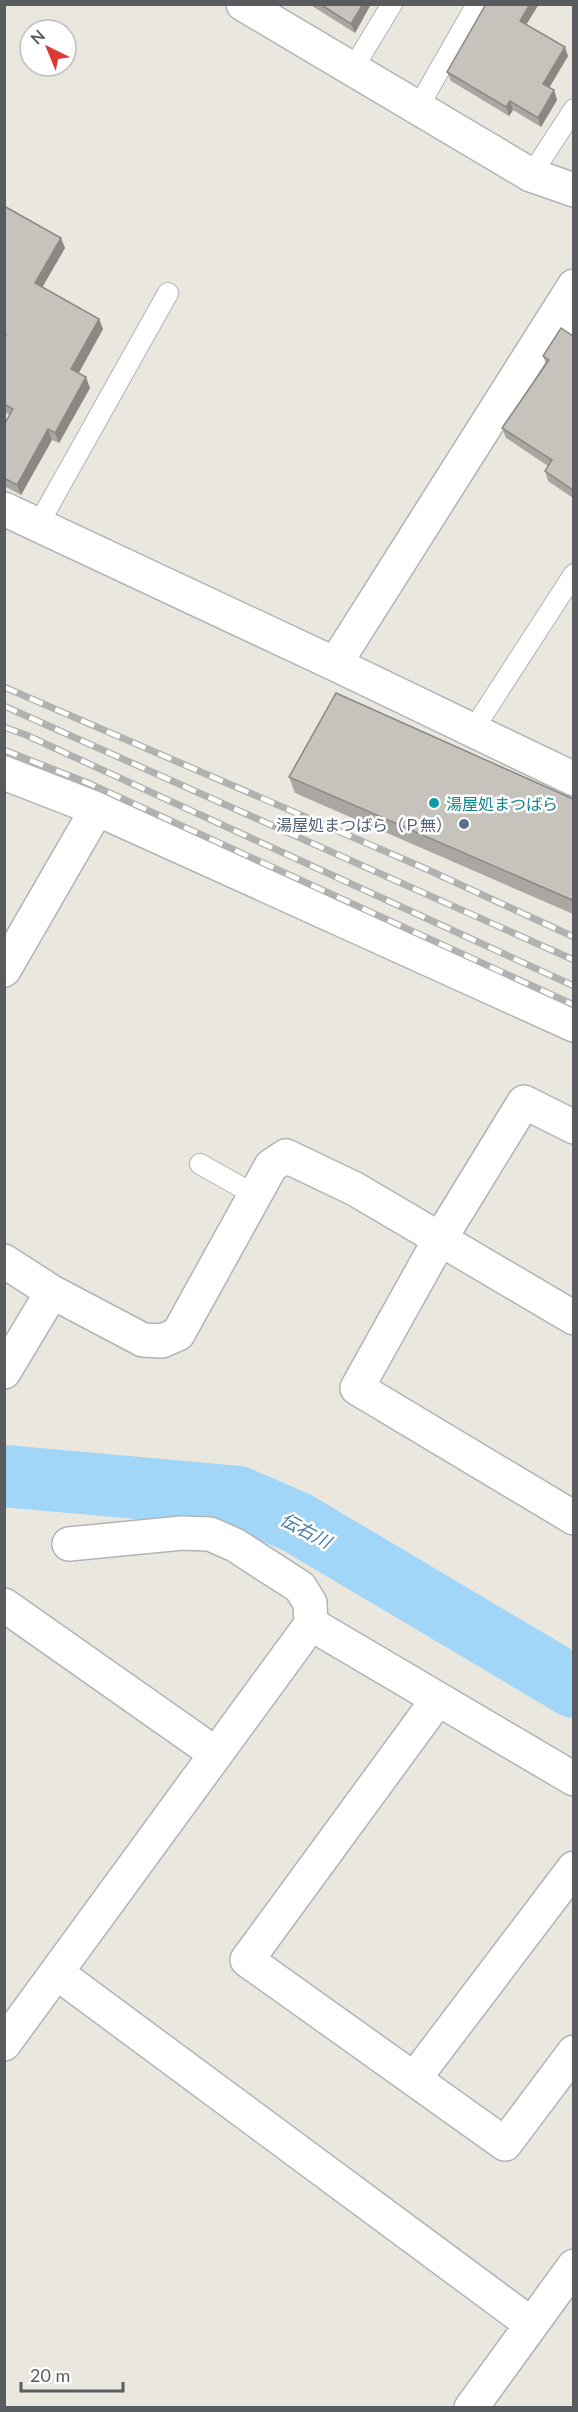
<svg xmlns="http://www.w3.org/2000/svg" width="578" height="2412" viewBox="0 0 578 2412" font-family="Lato,'Noto Sans JP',sans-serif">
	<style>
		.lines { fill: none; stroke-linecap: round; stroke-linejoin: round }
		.river { stroke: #a1d6f8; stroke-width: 62 }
		.lane-casing { stroke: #b0b3b7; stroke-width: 22 }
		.street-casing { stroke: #b0b3b7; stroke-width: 36 }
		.secondary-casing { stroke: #b1b5b9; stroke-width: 36 }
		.lane { stroke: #fff; stroke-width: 20 }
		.street { stroke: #fff; stroke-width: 33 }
		.secondary { stroke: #fff; stroke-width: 33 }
		.rail-casing { stroke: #b0b1b1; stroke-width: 7 }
		.rail { stroke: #fff; stroke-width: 4.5; stroke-dasharray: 14; stroke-linecap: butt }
		.wall { fill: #aaa7a2 }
		.shaded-wall { fill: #8b8884 }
		.building { fill: #c6c2bc; stroke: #8b8884; stroke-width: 1.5 }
		.culture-dot { fill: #0f9aa8; stroke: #fff; stroke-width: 2 }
		.service-dot { fill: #5c6f8a; stroke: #fff; stroke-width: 2 }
		.labels { text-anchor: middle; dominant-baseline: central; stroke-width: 5; stroke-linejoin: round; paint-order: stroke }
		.culture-label { font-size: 16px; fill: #0d838f; stroke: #fff; text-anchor: start }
		.service-label { font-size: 16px; fill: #4e5e75; stroke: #fff; text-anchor: end }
		.water-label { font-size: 18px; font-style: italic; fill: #4278a8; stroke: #fff }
	</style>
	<rect width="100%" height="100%" fill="#eae7df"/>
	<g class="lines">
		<path class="river" d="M4 1476 238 1497 296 1522 574 1687"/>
		<defs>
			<path id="lane" d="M352 70 392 4
				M417 109 477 4
				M531 175 574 109
				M553 317 574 330
				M38 525 168 293
				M473 730 574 574
				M200 1164 255 1195"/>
			<path id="street" d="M531 175 574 190
				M4 509 335 664 574 779
				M335 664 574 286
				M4 773 97 809 574 1025
				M4 970 97 809
				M574 1127 524 1102 440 1239 357 1388 574 1518
				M4 1261 52 1292 143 1340 162 1341 178 1334 271 1166 286 1156 355 1189 574 1318
				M4 1372 52 1292
				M69 1544 182 1533 210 1534 235 1545 300 1587 310 1603 311 1624
				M4 1605 216 1754
				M438 1699 247 1960 505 2144 574 2052
				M57 1973 531 2324
				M4 2044 311 1624 574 1779
				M414 2079 574 1868
				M471 2408 574 2266"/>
			<path id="secondary" d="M243 4 531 175"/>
		</defs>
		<use href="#lane" class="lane-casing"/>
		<use href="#street" class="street-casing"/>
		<use href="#secondary" class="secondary-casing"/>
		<use href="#lane" class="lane"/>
		<use href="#street" class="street"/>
		<use href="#secondary" class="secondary"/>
		<defs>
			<path id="rail" d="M4 687 424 868 574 937
				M4 706 574 960
				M4 727 26 735 574 986
				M4 750 88 783 574 1005"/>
		</defs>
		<use href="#rail" class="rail-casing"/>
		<use href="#rail" class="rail"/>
	</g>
	<path class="wall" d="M309 4H371L355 33Z
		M527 25 568 56 549 88 554 90 557 100 541 127 513 110 509 116 451 81 447 72Z
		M4 206 65 248 42 287 99 319 103 329 79 373 90 388 59 443 52 440 21 495 4 486V425L10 415 4 412Z
		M573 336V498L548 481 545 471 548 466 506 438 502 428 546 364 543 356Z
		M289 777 573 799V914L295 793Z"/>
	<path class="shaded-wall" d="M363 4H371L355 33 351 24Z
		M530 4H539L523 30 520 21Z
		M565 47 568 56 546 93 543 84Z
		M554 90 557 100 541 127 538 118Z
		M510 101 513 110 509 116 506 107Z
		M61 238 65 248 39 293 35 283Z
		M99 319 103 329 75 379 71 369Z
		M86 377 90 388 59 443 55 433Z
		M48 429 52 440 21 495 17 485Z"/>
	<path class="building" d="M320 4H363L351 24Z
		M486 4H530L520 21 565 47 543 84 554 90 538 118 510 101 506 107 447 72Z
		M4 206 61 238 35 283 99 319 71 369 86 377 55 433 48 429 17 485 4 478V425L13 409 4 404V338L6 335 4 334Z
		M561 328 573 336V490L545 471 552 460 502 428 549 360 543 356Z
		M336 693 573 799V897L572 900 289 777Z"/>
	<circle class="culture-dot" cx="434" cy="803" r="6"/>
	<circle class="service-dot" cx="464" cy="824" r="6"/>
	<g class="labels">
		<g class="culture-label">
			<text x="446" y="803">湯屋処まつばら</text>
		</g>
		<g class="service-label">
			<text x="452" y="824">湯屋処まつばら（Ｐ無）</text>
		</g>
		<g class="water-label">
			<text transform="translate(306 1530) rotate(28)">伝右川</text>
		</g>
	</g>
	<rect width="578" height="2412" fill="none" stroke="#585c5f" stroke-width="12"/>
	<g transform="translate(48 48) rotate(317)"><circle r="28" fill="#ffffff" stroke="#bcbebf" stroke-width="1.5"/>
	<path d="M0-4.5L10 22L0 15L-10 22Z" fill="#dc3934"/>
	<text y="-9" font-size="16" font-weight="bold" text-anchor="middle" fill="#585c5f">N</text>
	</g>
	<path d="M21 2382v9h102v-9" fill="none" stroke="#585c5f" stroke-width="3"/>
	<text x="30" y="2382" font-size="18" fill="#585c5f" stroke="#ffffff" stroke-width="4.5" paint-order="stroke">20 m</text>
</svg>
